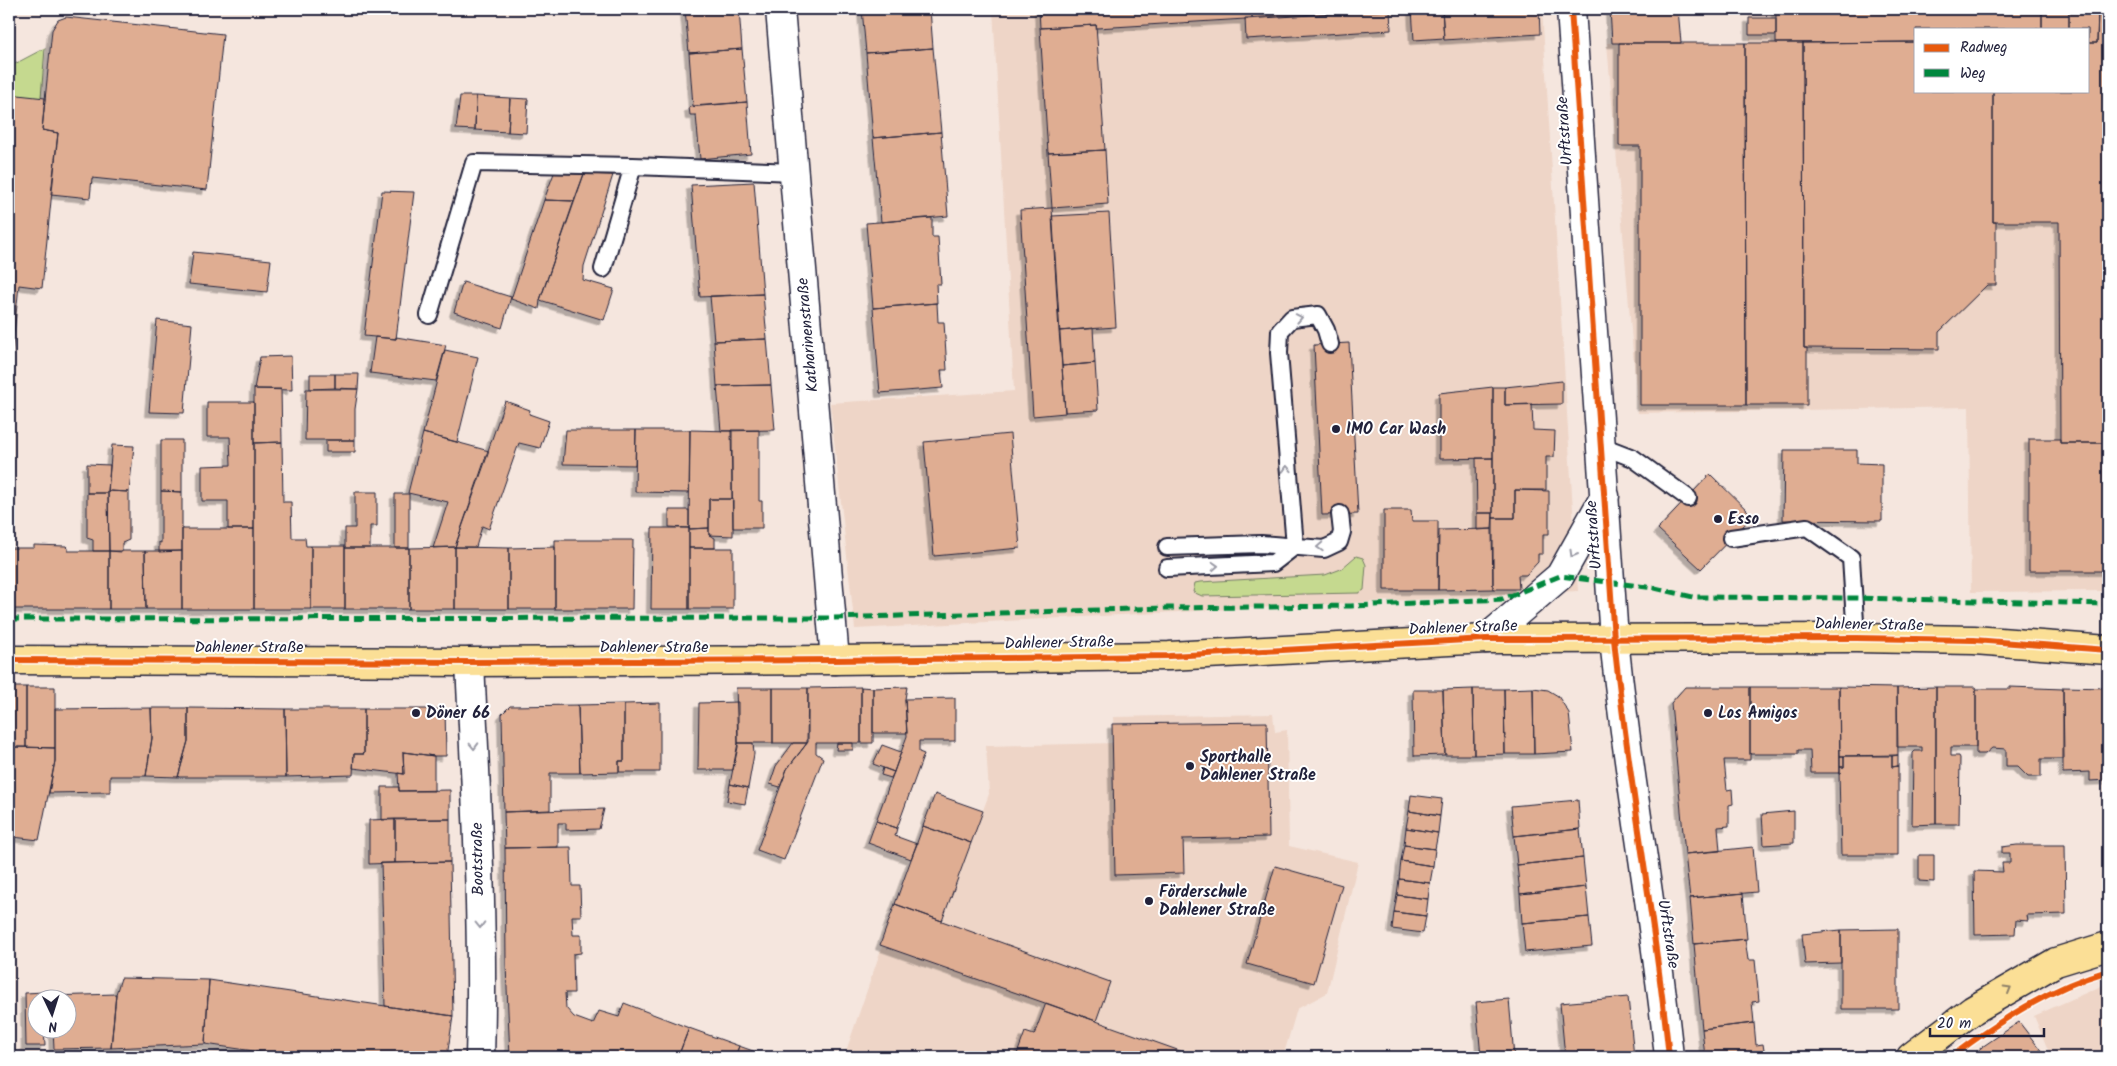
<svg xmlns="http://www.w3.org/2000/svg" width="2117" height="1066" viewBox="0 0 2117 1066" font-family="Kalam,sans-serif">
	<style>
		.built { fill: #eed5c7; fill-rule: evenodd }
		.green { fill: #c5d98f; stroke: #747e65 }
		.building { fill: #dfad92; stroke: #22223b; filter: url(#shadow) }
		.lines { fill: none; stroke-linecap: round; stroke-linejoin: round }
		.service-casing { stroke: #22223b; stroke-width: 20 }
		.minor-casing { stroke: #22223b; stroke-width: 31 }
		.tertiary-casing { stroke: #22223b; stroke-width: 31 }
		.primary-casing { stroke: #22223b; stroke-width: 31 }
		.service { stroke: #fff; stroke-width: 16 }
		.minor { stroke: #fff; stroke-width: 28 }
		.tertiary { stroke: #fff; stroke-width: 28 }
		.primary { stroke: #fbdf96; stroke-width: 28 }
		.quiet { stroke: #00873e; stroke-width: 5; stroke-dasharray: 10 5; stroke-linecap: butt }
		.cycleway-casing { stroke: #fff; stroke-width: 9 }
		.cycleway { stroke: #e8590c; stroke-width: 6 }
		.oneway { stroke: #9c9ca7 }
		.oneway2 { stroke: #8e8068 }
		.poi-dot { fill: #22223b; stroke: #fff; stroke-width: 2 }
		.labels { text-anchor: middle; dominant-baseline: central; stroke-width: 4; stroke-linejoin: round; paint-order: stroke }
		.street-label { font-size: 16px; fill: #22223b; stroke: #fff }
		.poi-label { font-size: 16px; font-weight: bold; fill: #22223b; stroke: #fff; text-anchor: start }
	</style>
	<defs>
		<filter id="shadow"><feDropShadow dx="-4.5" dy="4.5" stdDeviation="0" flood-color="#0004"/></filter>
	</defs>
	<rect width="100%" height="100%" fill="#f5e6de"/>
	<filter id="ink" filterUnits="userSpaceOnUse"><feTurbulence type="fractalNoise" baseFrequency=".02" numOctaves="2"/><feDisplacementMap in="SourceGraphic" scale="10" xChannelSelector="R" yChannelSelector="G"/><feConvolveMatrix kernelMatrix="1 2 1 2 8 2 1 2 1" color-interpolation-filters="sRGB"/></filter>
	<g filter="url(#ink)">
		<path class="built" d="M993 9H1542L1578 591 855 629 830 403 1014 391Z
			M1749 9H2108V591L1971 592 1969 407 1638 413 1607 43 1750 44ZM1916 29H2088V91H1916Z
			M1273 714 1275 732 1287 730 1289 846 1358 862 1327 993 1297 1009 1283 1057H844L884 941 929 957 989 794 986 746 1115 743 1113 717Z
			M2108 983V1057H2051L2034 1016Z"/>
		<path class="green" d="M45 48 41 98 9 95V67Z
			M1356 556 1363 558 1366 565 1364 590 1359 593 1202 596 1193 592 1195 583 1200 582 1325 575 1341 569Z"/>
		<path class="building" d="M685 9H739L742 49 689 53Z
			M862 9H930L933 48 866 53Z
			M1039 9H1411L1097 28 1096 25 1040 28Z
			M1412 9H1442L1444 38 1414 40Z
			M1442 9H1539L1540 34 1444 40Z
			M1610 9H1678L1681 43H1612Z
			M1776 9 2042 10V29H1916V42L1776 43Z
			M1937 9H2069V10H1937Z
			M2069 9H2098L2097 43H2088V29H2069Z
			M2098 9H2108V443H2060L2059 222H1993V91H2088V43H2097Z
			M1390 10 1391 30 1246 39 1245 18Z
			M2042 10H2069V29H2042Z
			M66 17 223 34 207 190 92 178 90 198 51 194 58 133 42 130 52 30 58 20Z
			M1749 18H1776V35H1749Z
			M1096 25 1105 150 1048 153 1040 28Z
			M1916 42V91H1993V222H1996V285H1987L1939 332V349L1804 348 1803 43Z
			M1619 43H1745L1746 405H1640V146H1619Z
			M1745 43H1803L1804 348H1807V405H1746Z
			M933 48 941 132 873 138 866 53Z
			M742 49 747 102 693 106 689 53Z
			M9 94 45 98 42 130 58 133 42 288 19 285 9 383Z
			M460 96H476L475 130 456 129Z
			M476 96 510 98 508 132 475 130Z
			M510 98 528 99 526 133 508 132Z
			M747 102 751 154 700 159 696 115H690L689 107Z
			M941 132 948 216 881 222 873 138Z
			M1105 150 1108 204 1052 208 1048 153Z
			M554 173 584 174 574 201 544 200Z
			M584 174 613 175 584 266 583 280 614 289 604 320 540 300Z
			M754 182 763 294 700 297 691 185Z
			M382 191 414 192 396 339 364 336Z
			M544 200 574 201 540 300 539 309 511 299Z
			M1052 208 1065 413 1033 416 1020 210Z
			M1109 213 1116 327 1059 331 1052 216Z
			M932 218V237H938L941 284H936L937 303 873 308 866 223Z
			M193 252 271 260 267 292 189 284Z
			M463 282 511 297 502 328 454 312Z
			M763 294 767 339 714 341 710 296Z
			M937 303 938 322H944L947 370H941L943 388 880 393 873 308Z
			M157 320 192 324 184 413 149 412Z
			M1093 328 1095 363 1062 366 1059 331Z
			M375 337 396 339V337L446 345 436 381 370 373Z
			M767 339 771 385 717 386 714 341Z
			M1349 343 1358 514 1322 515 1314 345Z
			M445 350 478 357 457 442 423 433Z
			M291 356 292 390 254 389 260 357Z
			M1095 363 1098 410 1065 412 1062 366Z
			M310 374H335V388L310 389Z
			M335 374H359L358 389 335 388Z
			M1562 381V404L1505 405V387Z
			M771 385 775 430 721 431 717 386Z
			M1493 387H1505V405L1532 404 1533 430 1555 431 1554 457H1546V490H1515V518H1493Z
			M1493 387V458L1439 459V393Z
			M254 389H281L282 442 254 443Z
			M306 389H358L355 409V440H305Z
			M505 401 530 410 529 414 549 421 540 448 519 443 489 529 482 526 476 547H455Z
			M207 402H254V529H228V501H202V466L231 465 230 437H207Z
			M566 430H636L635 465 563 464Z
			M636 430H690L689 493 635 492Z
			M690 430 732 431V499H709V528L689 529Z
			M731 430H759V501H762V528H733Z
			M423 433 489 451 455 547 433 548 448 502 408 493Z
			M1010 434 1020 548 934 556 924 442Z
			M2029 439H2060V443H2108V571H2029Z
			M161 440H182V492L161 491Z
			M326 440H355V452H326Z
			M282 442 283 502H291L292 538H305L306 546H311V609H254V443Z
			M112 445 134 446 129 492 108 491Z
			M1784 450H1857V463L1882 464V521L1783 520Z
			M1476 458H1493V513H1477Z
			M87 464 110 465 108 493H87Z
			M1710 474 1753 516 1701 569 1658 529Z
			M1515 490 1549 491V534H1543V554H1538V562L1526 575H1518L1519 589H1493V518H1515Z
			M108 491 129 492V540L122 543V552L109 551Z
			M161 491 182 492V551L159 552V542L161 543Z
			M355 492H377V526H370V548H345V528H355Z
			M87 493H108L109 551H93V540L87 538Z
			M395 494H409V548H395Z
			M709 499H733V536L709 535Z
			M669 510H689V528L669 527Z
			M1384 510H1411L1412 521H1438V590H1384Z
			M1477 513H1493L1492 529 1477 530Z
			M652 528H689V609H651Z
			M709 528V535L715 538V548H689V529Z
			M182 529H254V609H182Z
			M1492 529 1493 589 1438 590 1439 530Z
			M555 540H633L632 609H555Z
			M34 545 66 546 68 548V551H109V609H9V548H34Z
			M311 546H345V609H311Z
			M455 547 509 548V609H455Z
			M455 547V609H409V548Z
			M555 547V609H509V548Z
			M345 548H409V609H345Z
			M689 548H733V609H689Z
			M109 551H145L146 609H109Z
			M145 551H182V609H146Z
			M9 687H26V747H9Z
			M26 687H55V748L26 747Z
			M861 687V743H816V753L823 758 784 860 757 850 787 769 808 742V688Z
			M861 687 873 688V743H861Z
			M907 687 905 699 907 733H873V688Z
			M1685 687H1750V760H1724L1727 790 1732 789 1733 804 1729 805V826L1718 827 1720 851 1685 854 1671 703Z
			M1750 687H1839L1840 773H1811L1810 750H1798V754H1750Z
			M1839 687 1897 688 1898 755 1840 756Z
			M1936 687V824L1912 825 1913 753 1915 751H1922V747H1897V688Z
			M1936 687H1976V747H1951V756H1959L1960 758 1959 824H1936Z
			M2010 687 2063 689 2064 759H2041V777H2028L2017 766H2006V749L1992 748 1985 754H1976V689H2010Z
			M2063 687 2108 688V780L2090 781V772L2063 773Z
			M736 688H773V743H738Z
			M773 688H808L807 743H773Z
			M1533 688 1534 754H1505L1504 689Z
			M1533 688 1548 690 1558 696 1569 713 1573 752 1534 754Z
			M1473 689 1474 755H1445L1443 690Z
			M1473 689H1504L1505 754 1474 755Z
			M1413 690H1443L1445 755 1414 756Z
			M955 698V741H919V752L924 754 897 828 876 821 907 736 905 699Z
			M738 702V747L733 770H698L699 703Z
			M660 703V772H619V761H624V704Z
			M624 704V761H619V772L580 773 578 705Z
			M578 705 580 773H550V810L504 812 502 714 510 706Z
			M151 708 152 738 146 776H110V792L49 793 55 761V709Z
			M151 708H188V741L178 777 146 776 152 738Z
			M188 708 285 709 286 777H178L188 741Z
			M285 709H364V754H354L353 775 286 777Z
			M364 709H445L446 756H434L403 752 404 774 353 768 354 754H364Z
			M1267 722 1269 837 1183 839 1184 873 1115 875 1112 724Z
			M738 743H753L754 754 748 788 730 784Z
			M793 743H807L787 769 780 787 770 784 776 766Z
			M837 743H853V750H836Z
			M882 745 901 752 894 772 873 764Z
			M9 747 55 748V761L39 840 13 837 12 842 9 841Z
			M403 752 434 756V791H399L398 773 404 774Z
			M1898 755V766L1892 767V756Z
			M1840 756H1844V767H1840Z
			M1844 756H1892V767L1898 766V855H1841L1839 773H1840V767H1844Z
			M883 768 894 772 891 778 881 775Z
			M730 784 748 788 745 804 727 801Z
			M382 787H399V791L450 790V819L382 820Z
			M935 794 983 811 971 843 923 826Z
			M1411 795 1442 799 1440 816 1409 811Z
			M1578 800 1580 829 1514 836 1511 806Z
			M604 809 599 829 566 830V823H558V847L505 848 504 812Z
			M1409 811 1440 816 1438 833 1406 828Z
			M1794 811V843L1764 845 1762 814Z
			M395 819V863L369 864V820Z
			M395 819H450V862L395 863Z
			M876 821 897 828 895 836 917 844 911 859 868 843Z
			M923 826 971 843 942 921 895 904Z
			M1406 828 1438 833 1435 849 1404 845Z
			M1580 829 1583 858 1517 865 1514 836Z
			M1404 845 1435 849 1433 866 1401 861Z
			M2017 845H2065L2066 914 2027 915 2028 921 2016 920 2015 934 1975 935 1974 871 2003 872 2002 863H2010V853H2002V847Z
			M571 847 572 886H580L581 916H572L573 935H581V953L573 954 574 993H565L566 1008 574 1017 593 1024 599 1011 619 1017 624 1003 689 1028 678 1057H510L506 965 505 848Z
			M1753 847 1757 892 1690 898 1685 854Z
			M1919 855H1934V882L1919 881Z
			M1583 858 1586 887 1520 894 1517 865Z
			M1401 861 1433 866 1430 883 1399 879Z
			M450 862 453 1016 385 1006 381 863Z
			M1275 866 1342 885 1314 983 1247 964Z
			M1399 879 1430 883 1428 899 1397 895Z
			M1586 887 1589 917 1522 923 1520 894Z
			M1743 893 1747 939 1694 944 1690 898Z
			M1397 895 1428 899 1426 916 1394 912Z
			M895 904 1110 982 1096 1021 880 945Z
			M1394 912 1426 916 1423 933 1392 929Z
			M1589 917 1592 946 1525 952 1522 923Z
			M1898 929V1009H1841V930Z
			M1841 930V963L1805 964 1802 934Z
			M1745 939 1748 960H1755L1759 1001 1752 1002 1754 1023 1702 1029 1694 944Z
			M121 978 209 980 205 1044 111 1048 116 994Z
			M209 980 453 1016 447 1057H295L205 1044Z
			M44 992V998H38V1028H44L45 1046H26L25 993Z
			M116 994 111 1048 54 1049 53 1028H68V998H52V996Z
			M1628 997 1634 1057H1565L1560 1003Z
			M1509 999 1514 1057H1481L1476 1002Z
			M1046 1003 1096 1021 1197 1057H1016L1025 1032 1034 1035Z
			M2019 1022 2046 1057 1972 1056 1982 1047Z
			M1754 1023 1756 1045 1763 1044 1765 1057H1705L1702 1029Z
			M689 1028 739 1046 735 1057H678Z
			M739 1046 770 1057H735Z"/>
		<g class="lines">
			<defs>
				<path id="service" d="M603 269 633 166
					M429 315 474 163 633 166 794 172
					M1602 446 1633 458 1688 498
					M1731 538 1807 527 1851 558 1856 638
					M1167 547 1261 544 1324 549 1339 542 1342 532 1340 514
					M1167 568 1273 563 1295 546 1279 353 1280 331 1292 318 1318 315 1326 330 1330 344"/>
				<path id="minor" d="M780 9 835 660
					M470 662C476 794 484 925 480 1057"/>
				<path id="tertiary" d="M1571 9 1614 639C1628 779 1655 917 1669 1057
					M1486 639 1560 576 1605 496"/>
				<path id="primary" d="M9 660 470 662 835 660 1169 656 1486 639 1856 638 1974 640 2108 650
					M1911 1057 1973 1010 2056 962 2108 946"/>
			</defs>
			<use href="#service" class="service-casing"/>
			<use href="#minor" class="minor-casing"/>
			<use href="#tertiary" class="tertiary-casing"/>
			<use href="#primary" class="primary-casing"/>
			<use href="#service" class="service"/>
			<use href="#minor" class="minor"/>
			<use href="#tertiary" class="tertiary"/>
			<use href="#primary" class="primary"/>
			<path class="quiet" d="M9 619 833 618 1166 608 1351 606 1503 599 1560 576 1655 588 1693 597 1855 598 2108 604"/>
			<defs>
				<path id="cycleway" d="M1571 9 1614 639C1628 779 1655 917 1669 1057
					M9 660 470 662 835 660 1169 656 1486 639 1856 638 1974 640 2108 650
					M1951 1057C1999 1021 2049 988 2108 971"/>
			</defs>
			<use href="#cycleway" class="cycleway-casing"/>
			<use href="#cycleway" class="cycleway"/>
		</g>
		<defs><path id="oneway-chevron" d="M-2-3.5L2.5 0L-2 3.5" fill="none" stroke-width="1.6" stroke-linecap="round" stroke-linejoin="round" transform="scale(1.25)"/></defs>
		<g class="oneway">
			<use href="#oneway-chevron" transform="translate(1299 318) rotate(-11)"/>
			<use href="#oneway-chevron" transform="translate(1287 469) rotate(-94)"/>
			<use href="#oneway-chevron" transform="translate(1320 547) rotate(177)"/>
			<use href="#oneway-chevron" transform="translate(1573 554) rotate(120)"/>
			<use href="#oneway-chevron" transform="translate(1215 566) rotate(-3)"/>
			<use href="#oneway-chevron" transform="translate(474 746) rotate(88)"/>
			<use href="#oneway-chevron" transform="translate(480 925) rotate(89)"/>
		</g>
		<use class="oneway2" href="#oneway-chevron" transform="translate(2008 989) rotate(-30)"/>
	</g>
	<g class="poi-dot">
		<circle cx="1336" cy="429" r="5"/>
		<circle cx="1718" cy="519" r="5"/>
		<circle cx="416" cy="713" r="5"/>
		<circle cx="1708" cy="713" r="5"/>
		<circle cx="1190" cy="766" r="5"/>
		<circle cx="1149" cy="901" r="5"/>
	</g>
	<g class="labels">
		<g class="street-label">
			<text transform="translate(1565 131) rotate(-94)">Urftstraße</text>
			<text transform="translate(808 335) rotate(-95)">Katharinenstraße</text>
			<text transform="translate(1594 535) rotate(-94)">Urftstraße</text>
			<text transform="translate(1869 625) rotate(1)">Dahlener Straße</text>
			<text transform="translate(1463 628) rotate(-2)">Dahlener Straße</text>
			<text transform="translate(1059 643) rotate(-1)">Dahlener Straße</text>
			<text x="249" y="647">Dahlener Straße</text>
			<text x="654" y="647">Dahlener Straße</text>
			<text transform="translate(478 859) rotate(-91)">Bootstraße</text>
			<text transform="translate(1668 934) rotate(81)">Urftstraße</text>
		</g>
		<g class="poi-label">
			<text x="1346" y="429">IMO Car Wash</text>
			<text x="1728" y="519">Esso</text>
			<text x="426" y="713">Döner 66</text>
			<text x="1718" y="713">Los Amigos</text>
			<text x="1200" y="757">Sporthalle<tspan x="1200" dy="18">Dahlener Straße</tspan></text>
			<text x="1159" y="892">Förderschule<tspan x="1159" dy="18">Dahlener Straße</tspan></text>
		</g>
	</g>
	<rect width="2117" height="1066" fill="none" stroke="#fff" stroke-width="30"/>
	<rect x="15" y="15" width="2087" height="1036" fill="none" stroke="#22223b" stroke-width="2" filter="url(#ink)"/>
	<rect x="1914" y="28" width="175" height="65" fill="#ffffff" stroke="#a7a7b1"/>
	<rect x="1924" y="44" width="25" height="8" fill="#e8590c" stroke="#a7a7b1"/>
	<text x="1960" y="52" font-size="15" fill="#22223b">Radweg</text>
	<rect x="1924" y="69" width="25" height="8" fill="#00873e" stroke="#a7a7b1"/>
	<text x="1960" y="78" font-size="15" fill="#22223b">Weg</text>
	<g transform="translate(52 1014) rotate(176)"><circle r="24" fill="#ffffff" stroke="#a7a7b1"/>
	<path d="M0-4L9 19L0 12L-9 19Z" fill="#22223b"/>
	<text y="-8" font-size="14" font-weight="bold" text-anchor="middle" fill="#22223b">N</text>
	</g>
	<path d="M1930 1028v8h114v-8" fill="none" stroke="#22223b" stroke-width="2.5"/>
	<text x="1937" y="1028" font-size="15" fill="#22223b" stroke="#ffffff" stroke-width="4" paint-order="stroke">20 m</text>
</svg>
